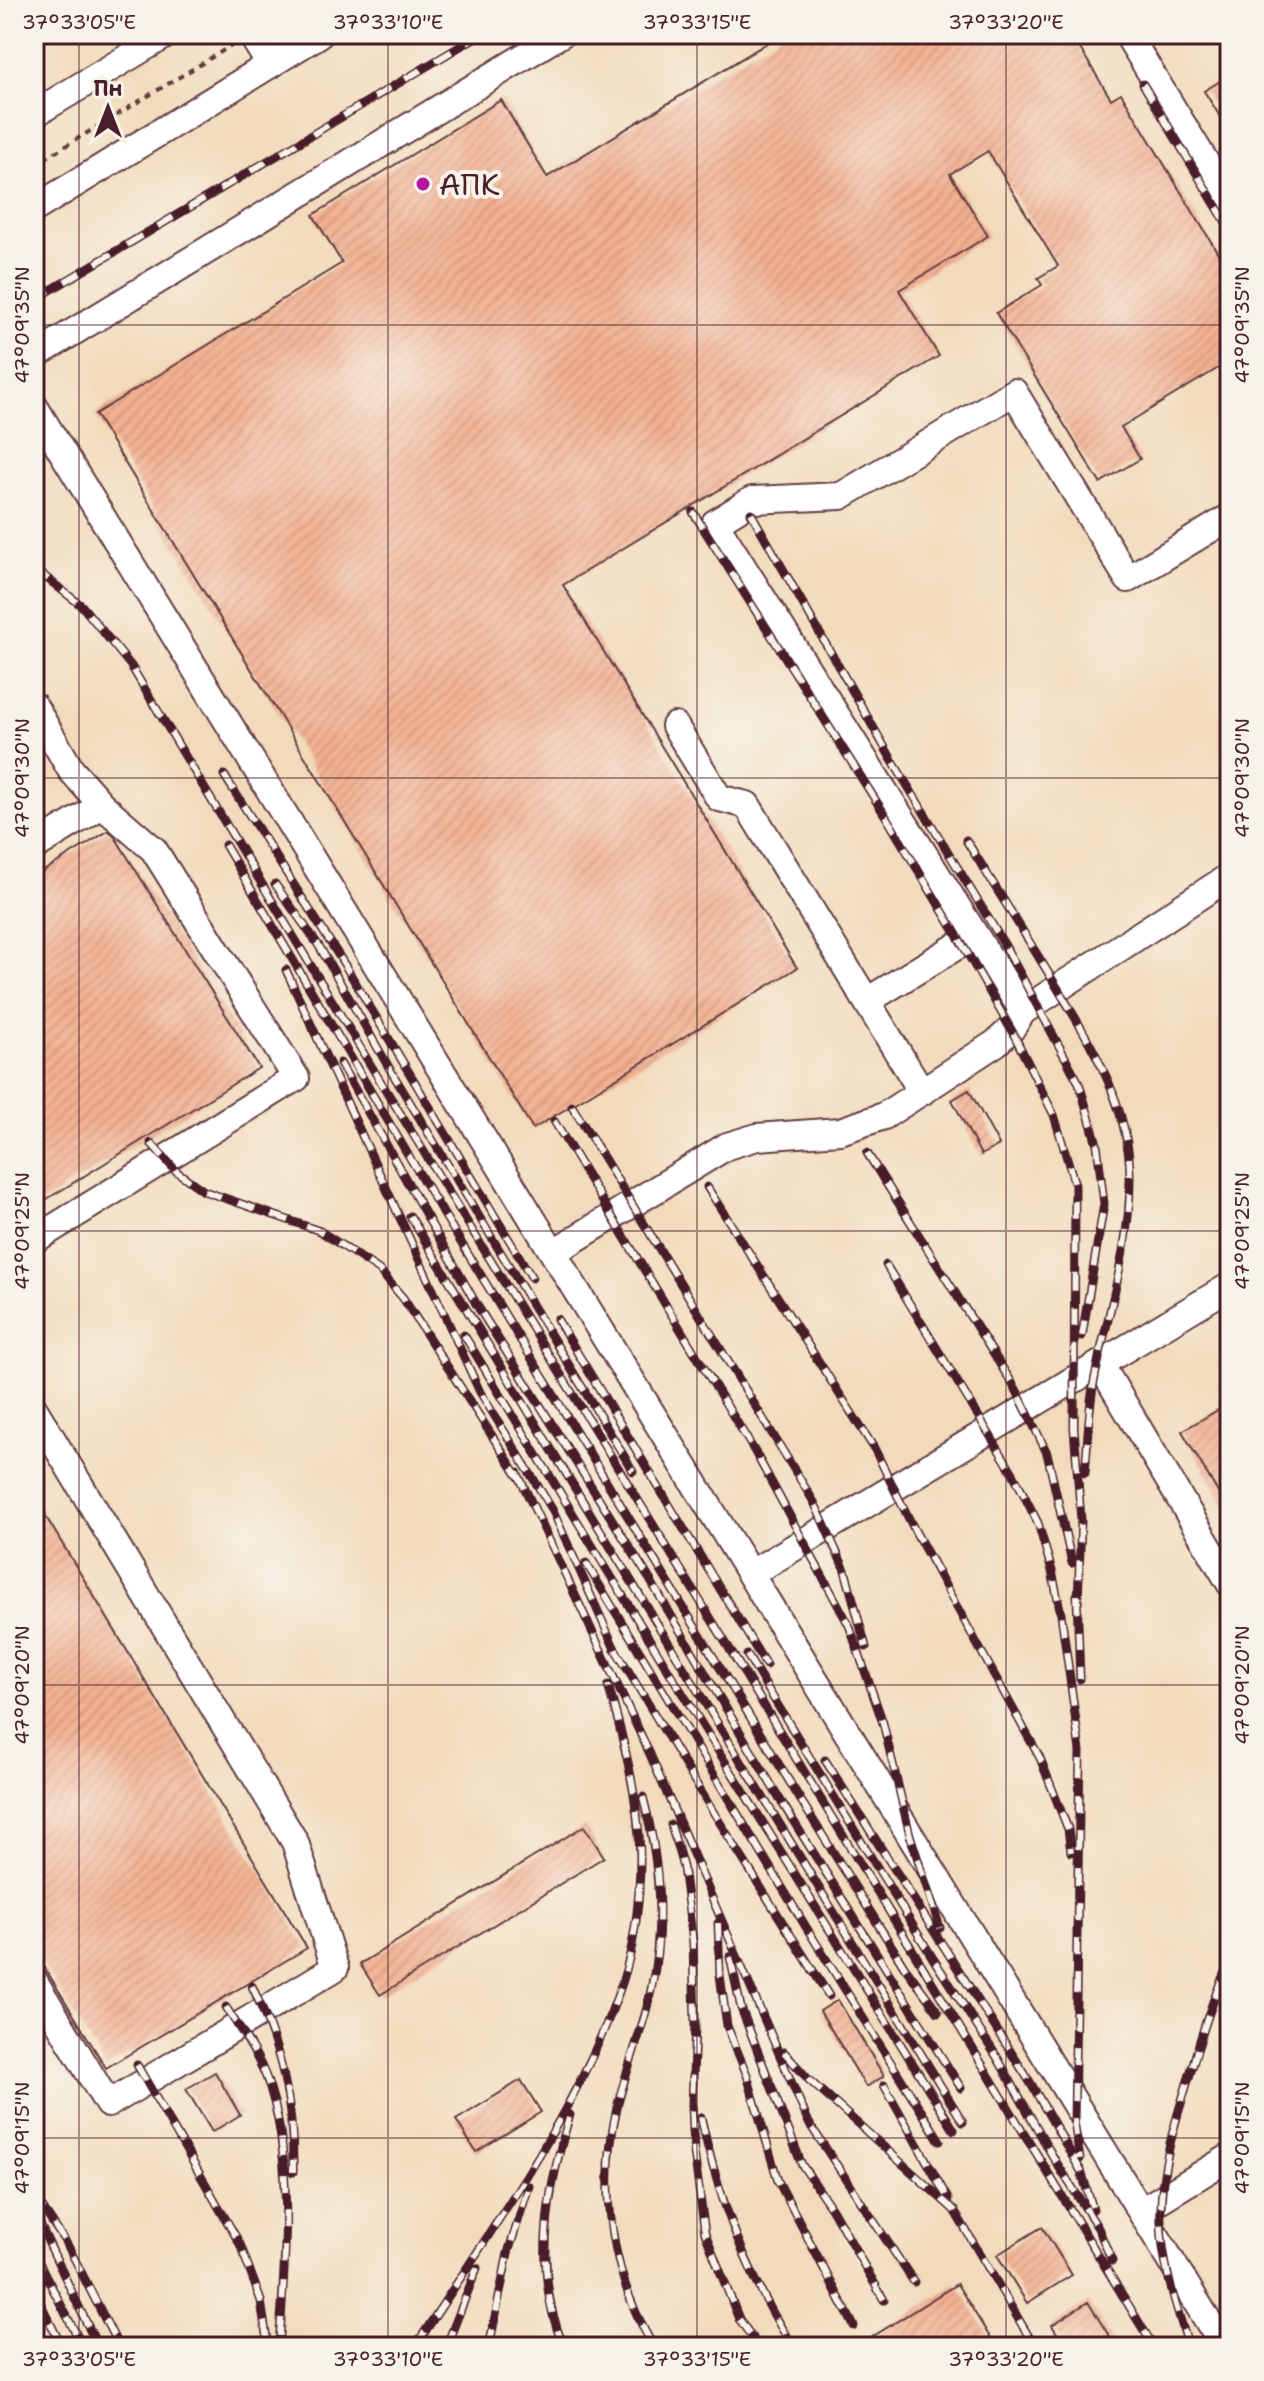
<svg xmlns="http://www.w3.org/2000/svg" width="1264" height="2381" viewBox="0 0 1264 2381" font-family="'Shantell Sans',sans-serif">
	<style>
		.building { fill: url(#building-hatch) }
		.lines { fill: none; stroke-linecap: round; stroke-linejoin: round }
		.minor-casing { stroke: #633b41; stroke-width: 30 }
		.path { stroke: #633b41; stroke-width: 4; stroke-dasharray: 6 6; stroke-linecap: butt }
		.minor { stroke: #fff; stroke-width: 26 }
		.rail-casing { stroke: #4a1f2b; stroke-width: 9 }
		.rail { stroke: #f7f3e8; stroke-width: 6; stroke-dasharray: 18; stroke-linecap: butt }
		.ticks { fill: none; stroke: #4a1f2b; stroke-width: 2; stroke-opacity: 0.45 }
		.poi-dot { fill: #b5179e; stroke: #f7f3e8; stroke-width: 3 }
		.labels { text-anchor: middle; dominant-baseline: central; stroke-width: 8; stroke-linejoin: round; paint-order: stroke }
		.poi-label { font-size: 30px; fill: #4a1f2b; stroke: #f7f3e8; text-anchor: start }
		.neatline { fill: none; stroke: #4a1f2b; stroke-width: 3 }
		.ticks-label { font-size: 20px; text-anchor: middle; fill: #4a1f2b }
	</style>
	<defs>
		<pattern id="building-hatch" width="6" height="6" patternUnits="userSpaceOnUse" patternTransform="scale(2)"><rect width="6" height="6" fill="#f2b091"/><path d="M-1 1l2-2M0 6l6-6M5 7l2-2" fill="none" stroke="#d1977d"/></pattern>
	</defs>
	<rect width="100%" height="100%" fill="#f7f3e8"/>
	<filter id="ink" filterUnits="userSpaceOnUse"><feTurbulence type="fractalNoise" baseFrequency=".0125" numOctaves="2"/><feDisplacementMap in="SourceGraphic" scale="16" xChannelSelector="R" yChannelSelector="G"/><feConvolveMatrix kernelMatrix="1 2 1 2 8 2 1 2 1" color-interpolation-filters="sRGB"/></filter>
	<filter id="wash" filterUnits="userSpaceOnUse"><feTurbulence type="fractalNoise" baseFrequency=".006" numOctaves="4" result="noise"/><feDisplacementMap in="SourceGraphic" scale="32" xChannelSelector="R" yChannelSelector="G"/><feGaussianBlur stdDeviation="1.8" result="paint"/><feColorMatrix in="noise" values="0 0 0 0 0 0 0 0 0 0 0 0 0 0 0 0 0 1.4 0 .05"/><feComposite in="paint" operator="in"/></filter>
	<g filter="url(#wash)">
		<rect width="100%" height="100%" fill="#f2dbbc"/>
		<g id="blocks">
			<path class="building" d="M782 34H1071L1111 99 1121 93 1230 273V361L1121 427 1140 459 1100 483 996 313 1042 285 1038 278 1058 266 988 151 950 174 988 236 899 290 939 356 563 585 797 968 533 1129 95 414 342 263 313 215 501 100 547 177Z
				M1230 75V132L1204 91Z
				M108 831 115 837 259 1068 34 1207V877Z
				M969 1090 999 1145 981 1155 952 1100Z
				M1230 1403V1513L1182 1431Z
				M34 1497 307 1948 106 2068 34 1950Z
				M584 1826 604 1857 380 1995 360 1964Z
				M838 2000 884 2076 866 2087 820 2011Z
				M215 2072 240 2115 212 2132 186 2089Z
				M521 2080 541 2112 476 2152 456 2120Z
				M1042 2227 1072 2275 1027 2303 997 2255Z
				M957 2284 996 2347H856Z
				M1088 2302 1116 2347H1065L1052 2325Z"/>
		</g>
	</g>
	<g filter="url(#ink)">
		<use href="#blocks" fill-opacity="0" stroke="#633b41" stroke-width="2"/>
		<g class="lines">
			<defs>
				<path id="minor" d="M251 34 270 65
					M1127 34 1230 202
					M34 114 167 34
					M34 209 320 34
					M34 356 561 34
					M34 406 1224 2347
					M34 706 71 770 102 805 154 850 296 1078 34 1240
					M675 726 719 798 747 805 922 1092
					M34 847 102 805
					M867 1001 975 935
					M1023 1011 715 523 752 500 841 496 1014 392 1128 579 1230 517
					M554 1252 727 1146 757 1137 840 1131 884 1116 996 1043 1011 1029 1023 1011 1230 876
					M1100 1364 1230 1583
					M34 1409 295 1842 335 1968 108 2104 34 1981
					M750 1574 1230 1286
					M1141 2211 1230 2157"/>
			</defs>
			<use href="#minor" class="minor-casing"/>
			<path class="path" d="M34 165 234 44"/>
			<use href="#minor" class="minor"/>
			<defs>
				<path id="rail" d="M1143 84 1230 229
					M34 300 481 34
					M693 512 885 815 957 935 1013 1033 1054 1115 1075 1185 1074 1428 1081 1520 1078 1603
					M751 513 892 760 1004 944 1079 1083 1097 1144 1104 1204 1082 1336
					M34 568 82 606 131 666 376 1074 721 1635 1154 2347
					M224 775 346 967 532 1278
					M966 840C994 885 1022 929 1049 974 1087 1037 1131 1104 1130 1180 1130 1250 1107 1314 1094 1382 1088 1411 1088 1443 1085 1473
					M225 845 426 1185 800 1799 904 1966 938 2012
					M275 884 319 946 391 1071 633 1471
					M286 970 480 1392 552 1509 614 1647 712 1810 829 1996
					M340 1063 478 1307 649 1578 779 1798 961 2088
					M572 1106 814 1502 845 1570 866 1647
					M554 1121 755 1452 849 1625 883 1723 910 1835 940 1928
					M151 1143 176 1171 204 1191 320 1231 379 1270 403 1298 518 1476
					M867 1153 1017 1391 1047 1453 1072 1563
					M707 1187 874 1448 915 1531 1040 1758 1068 1829 1071 1852
					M410 1216 707 1706 963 2122
					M886 1265 1013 1473 1038 1523 1052 1571 1061 1614 1080 1751 1074 2122 1080 2159
					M557 1319 766 1665
					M464 1335 673 1678 954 2130
					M517 1472 649 1752 809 2123 914 2282
					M586 1563 806 1927 940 2141
					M1077 1595 1080 1679
					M747 1655 934 1960 997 2057 1056 2162 1098 2228 1112 2261
					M825 1760 1030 2082 1081 2171 1093 2209
					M643 1797C660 1861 665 1924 651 1990 643 2031 625 2071 616 2112 599 2191 612 2278 654 2347
					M671 1825 683 1867 693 1942 695 2023 692 2105 694 2152 705 2233 739 2319 759 2347
					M718 1923 720 1975 727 2026 747 2075 778 2181 854 2326
					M730 1957 741 2008 802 2165 832 2209 884 2300
					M252 1986C281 2048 294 2103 293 2172
					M226 2007C240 2030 256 2051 266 2077 295 2151 285 2267 279 2347
					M784 2052 809 2080 954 2210 1035 2347
					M137 2065 240 2244 261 2301 268 2347
					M884 2085 948 2199
					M701 2117C718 2199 748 2276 793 2347
					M34 2195 68 2246 119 2347
					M34 2212 98 2347
					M34 2253 83 2347
					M34 2290 62 2347
					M34 2324 45 2347
					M415 2347C489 2232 577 2114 622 1983 635 1944 640 1899 640 1857 639 1799 624 1741 608 1685
					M446 2347 477 2268
					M489 2347 508 2253 529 2186
					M564 2347C532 2274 547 2188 570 2115
					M1189 2347C1176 2306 1162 2265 1161 2221 1159 2171 1176 2119 1191 2071 1202 2033 1213 1997 1230 1961"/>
			</defs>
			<use href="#rail" class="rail-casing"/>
			<use href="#rail" class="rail"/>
		</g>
	</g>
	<path class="ticks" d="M79 34V2347M388 34V2347M697 34V2347M1006 34V2347M34 325H1230M34 778H1230M34 1231H1230M34 1685H1230M34 2138H1230"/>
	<circle class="poi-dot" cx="423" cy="184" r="8"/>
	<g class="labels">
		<g class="poi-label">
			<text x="439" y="184">АПК</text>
		</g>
	</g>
	<rect width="1264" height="2381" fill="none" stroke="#f7f3e8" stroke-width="88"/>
	<g transform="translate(108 108)" stroke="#f7f3e8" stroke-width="6" paint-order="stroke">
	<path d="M0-6L14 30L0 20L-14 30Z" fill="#4a1f2b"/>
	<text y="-12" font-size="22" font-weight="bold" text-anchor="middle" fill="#4a1f2b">Пн</text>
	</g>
	<rect x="44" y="44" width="1176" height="2293" class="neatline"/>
	<g class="ticks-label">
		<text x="79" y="29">37°33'05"E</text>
		<text x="388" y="29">37°33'10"E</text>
		<text x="697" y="29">37°33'15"E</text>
		<text x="1006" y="29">37°33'20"E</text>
		<text transform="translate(22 325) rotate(-90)" y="7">47°09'35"N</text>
		<text transform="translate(1242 325) rotate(-90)" y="7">47°09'35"N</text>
		<text transform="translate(22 778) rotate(-90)" y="7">47°09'30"N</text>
		<text transform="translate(1242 778) rotate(-90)" y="7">47°09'30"N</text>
		<text transform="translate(22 1231) rotate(-90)" y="7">47°09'25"N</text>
		<text transform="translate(1242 1231) rotate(-90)" y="7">47°09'25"N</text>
		<text transform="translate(22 1685) rotate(-90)" y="7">47°09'20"N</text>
		<text transform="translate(1242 1685) rotate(-90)" y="7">47°09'20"N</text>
		<text transform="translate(22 2138) rotate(-90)" y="7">47°09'15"N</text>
		<text transform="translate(1242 2138) rotate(-90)" y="7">47°09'15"N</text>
		<text x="79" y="2366">37°33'05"E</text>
		<text x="388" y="2366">37°33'10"E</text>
		<text x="697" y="2366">37°33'15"E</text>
		<text x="1006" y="2366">37°33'20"E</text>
	</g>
</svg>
